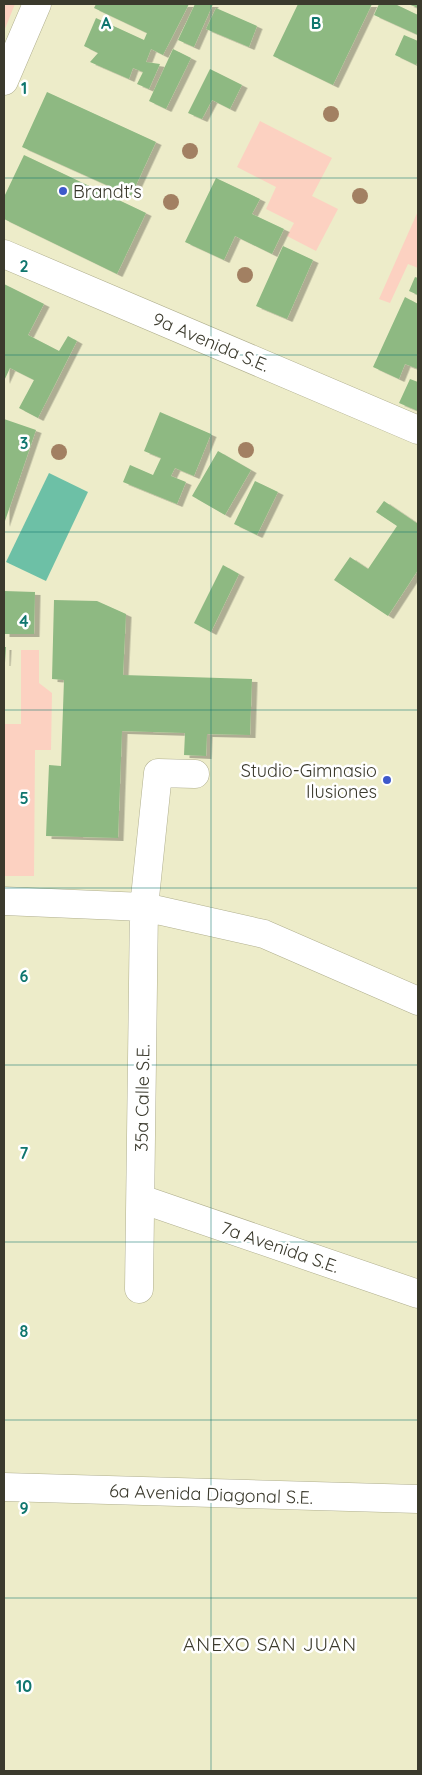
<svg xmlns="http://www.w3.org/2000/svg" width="422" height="1775" viewBox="0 0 422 1775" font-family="Quicksand,sans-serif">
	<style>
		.green { fill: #fcd1c1 }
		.water { fill: #6dc0a6 }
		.building { fill: #8eb982; filter: url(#shadow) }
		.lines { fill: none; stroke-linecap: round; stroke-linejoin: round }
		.minor-casing { stroke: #b0af8e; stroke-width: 29 }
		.minor { stroke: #fff; stroke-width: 28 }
		.tree { fill: #a28062 }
		.grid { fill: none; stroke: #0f766e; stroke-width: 1; stroke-opacity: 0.55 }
		.poi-dot { fill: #3e59cb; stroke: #fff; stroke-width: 2 }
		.labels { text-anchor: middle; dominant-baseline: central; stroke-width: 5; stroke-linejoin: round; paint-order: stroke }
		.poi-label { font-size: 18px; fill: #3b3a2d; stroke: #fff; text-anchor: start }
		.street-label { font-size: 18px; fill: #3b3a2d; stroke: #fff }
		.neighbourhood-label { font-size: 19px; letter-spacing: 1px; fill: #3b3a2d; stroke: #fff }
		.grid-label { font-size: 16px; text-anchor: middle; font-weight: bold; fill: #0f766e; stroke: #fff; stroke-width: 5; stroke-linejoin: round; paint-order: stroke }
	</style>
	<defs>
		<filter id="shadow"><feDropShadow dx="5.5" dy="3" stdDeviation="0" flood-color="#0004"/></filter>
	</defs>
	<rect width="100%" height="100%" fill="#edecc9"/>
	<path class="green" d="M4 4H15L4 31Z
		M260 121 332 158 312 196 338 209 316 251 287 236 294 223 266 209 276 187 237 167Z
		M418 211V268L408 264 390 303 379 299Z
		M21 650H39V683L52 693 51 750H35L34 876H4V724H21Z"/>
	<path class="water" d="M49 473 88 492 46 581 6 562Z"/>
	<path class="building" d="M96 4H189L163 55 151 49 146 62 160 64 149 89 137 84 143 72 133 68 129 79 90 62 98 53 84 46 96 18 144 40 147 33 94 8Z
		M195 4H213L194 47 178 40Z
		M298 4H372L333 85 273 56Z
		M379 4H395L418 15V35L374 15Z
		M408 4H418V8Z
		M216 8 257 26 249 47 206 29Z
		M404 35 418 41V61L416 65 395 55Z
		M173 49 191 58 166 109 149 101Z
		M210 69 242 85 230 109 212 100 202 119 188 113Z
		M47 92 156 142 131 196 22 147Z
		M24 155 146 213 117 274 4 219V197Z
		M216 178 260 199 252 214 284 229 272 254 235 236 224 260 185 242Z
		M283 246 313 260 287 319 256 306Z
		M415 277 418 278V295L409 291Z
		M4 284 44 304 28 335 59 351 68 336 77 341 38 418 19 408 34 380 10 368 4 381Z
		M405 297 418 304V369L405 364 399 379 373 367Z
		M410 379 418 382V411L399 403Z
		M160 412 211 434 194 476 175 468 171 476 186 482 177 504 123 482 130 465 153 475 161 458 144 451Z
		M4 419 36 430 4 524Z
		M218 451 251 470 225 515 192 496Z
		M255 481 278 492 257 535 234 524Z
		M384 501 418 524V570L388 616 334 580 350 557 368 569 397 526 376 512Z
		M223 565 239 574 211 632 194 623Z
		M4 591 35 592 34 634H4Z
		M54 600 97 601 126 614 123 675 252 679 250 735 207 734 206 756 184 755 185 733 122 731 118 838 46 836 49 765 61 766 64 680 52 679Z
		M4 647H6L5 663H4Z"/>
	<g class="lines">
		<defs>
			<path id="minor" d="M4 81 37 4
				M4 254 418 430
				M4 901 144 907 264 934 418 1001
				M141 1199 418 1294
				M139 1289 144 907 158 773 195 774
				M4 1487 418 1499"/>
		</defs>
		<use href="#minor" class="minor-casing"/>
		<use href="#minor" class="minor"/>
	</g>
	<g class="tree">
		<circle cx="331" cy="114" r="8"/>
		<circle cx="190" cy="151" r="8"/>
		<circle cx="360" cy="196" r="8"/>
		<circle cx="171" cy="202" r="8"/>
		<circle cx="245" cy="275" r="8"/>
		<circle cx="246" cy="450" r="8"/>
		<circle cx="59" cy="452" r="8"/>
	</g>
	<path class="grid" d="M211 4V1771M4 178H418M4 355H418M4 532H418M4 710H418M4 888H418M4 1065H418M4 1242H418M4 1420H418M4 1598H418"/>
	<g class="poi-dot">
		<circle cx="63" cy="191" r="5"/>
		<circle cx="387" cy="780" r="5"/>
	</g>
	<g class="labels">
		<g class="poi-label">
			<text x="73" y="191">Brandt's</text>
			<text x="377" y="770" text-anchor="end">Studio-Gimnasio<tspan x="377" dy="21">Ilusiones</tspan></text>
		</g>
		<g class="street-label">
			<text transform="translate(211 342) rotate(23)">9a Avenida S.E.</text>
			<text transform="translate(142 1098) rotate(-89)">35a Calle S.E.</text>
			<text transform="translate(280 1247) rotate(19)">7a Avenida S.E.</text>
			<text transform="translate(211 1494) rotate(2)">6a Avenida Diagonal S.E.</text>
		</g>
		<g class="neighbourhood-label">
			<text x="270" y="1644">ANEXO SAN JUAN</text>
		</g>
	</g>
	<g class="grid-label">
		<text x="106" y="29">A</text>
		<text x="316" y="29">B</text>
		<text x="24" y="94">1</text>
		<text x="24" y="272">2</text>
		<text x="24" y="449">3</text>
		<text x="24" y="627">4</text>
		<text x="24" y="804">5</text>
		<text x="24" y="982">6</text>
		<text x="24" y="1159">7</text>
		<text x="24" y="1337">8</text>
		<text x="24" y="1514">9</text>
		<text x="24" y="1692">10</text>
	</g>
	<rect width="422" height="1775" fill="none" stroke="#3b3a2d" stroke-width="10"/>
</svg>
